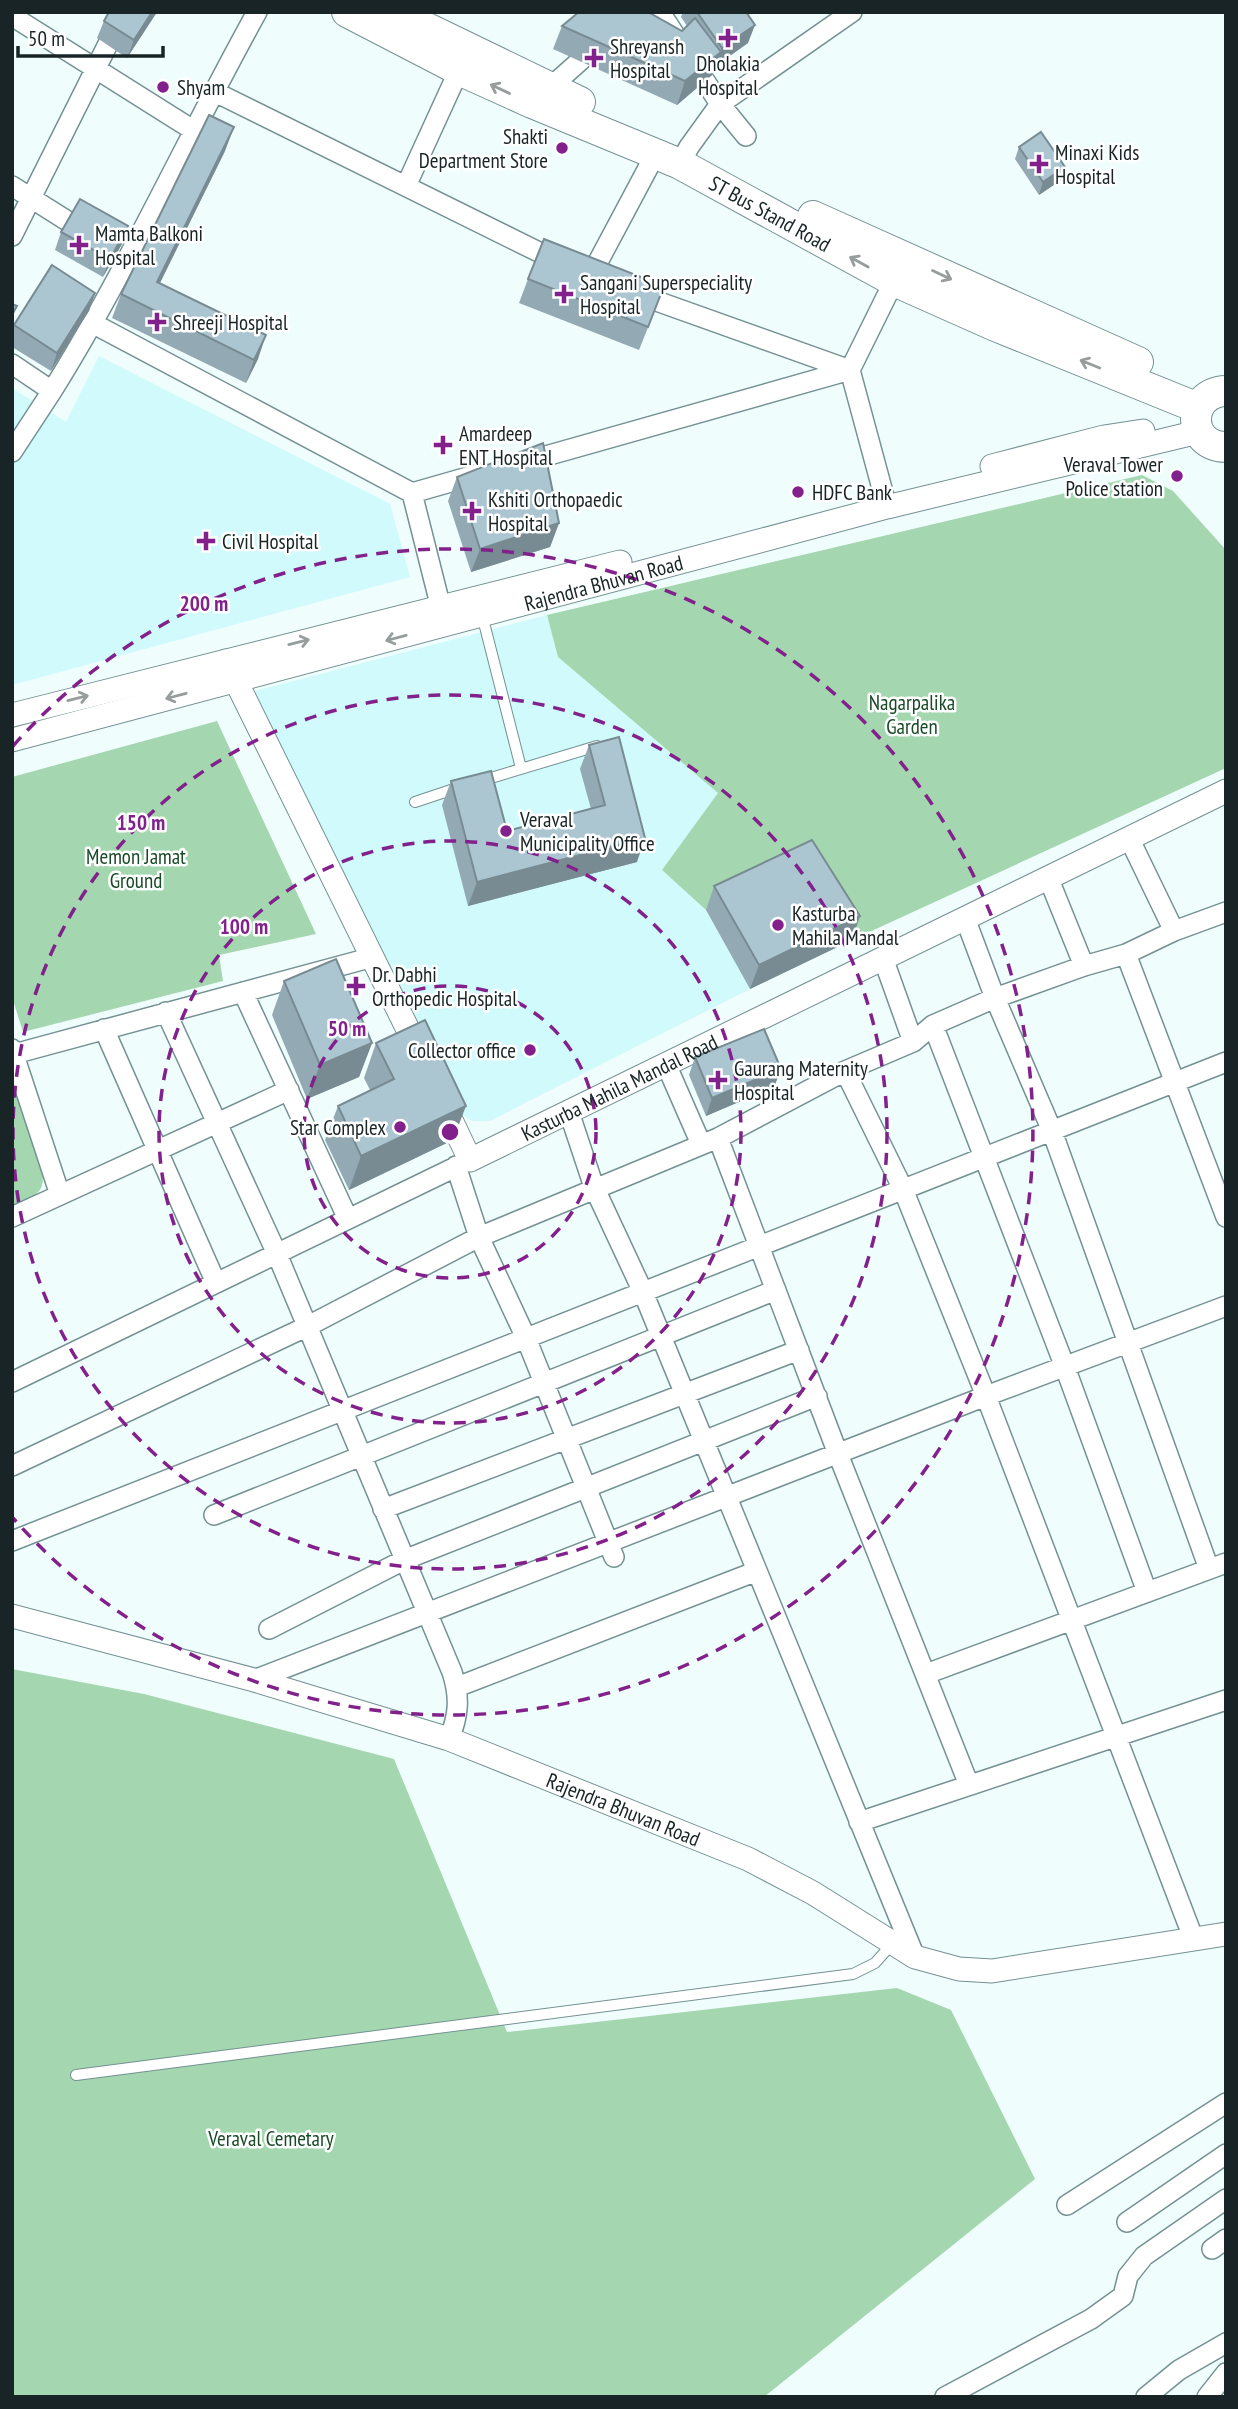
<svg xmlns="http://www.w3.org/2000/svg" width="1238" height="2409" viewBox="0 0 1238 2409" font-family="'PT Sans Narrow',sans-serif">
	<style>
		.built { fill: #d0fafc }
		.green { fill: #a4d7af }
		.lines { fill: none; stroke-linecap: round; stroke-linejoin: round }
		.service-casing { stroke: #749193; stroke-width: 12 }
		.minor-casing { stroke: #749193; stroke-width: 22 }
		.tertiary-casing { stroke: #749193; stroke-width: 25 }
		.primary-casing { stroke: #749193; stroke-width: 32 }
		.service { stroke: #fff; stroke-width: 10 }
		.minor { stroke: #fff; stroke-width: 19 }
		.tertiary { stroke: #fff; stroke-width: 23 }
		.primary { stroke: #fff; stroke-width: 30 }
		.wall { fill: #93aab4 }
		.shaded-wall { fill: #788b92 }
		.building { fill: #abc6d1; stroke: #788b92; stroke-width: 2 }
		.oneway { stroke: #979c9d }
		.ring { fill: none; stroke: #82218c; stroke-width: 3.5; stroke-dasharray: 12 9 }
		.poi-dot { fill: #82218c; stroke: #fff; stroke-width: 2.5 }
		.labels { text-anchor: middle; dominant-baseline: central; stroke-width: 5; stroke-linejoin: round; paint-order: stroke }
		.poi-label { font-size: 21px; fill: #182425; stroke: #fff; text-anchor: start }
		.street-label { font-size: 21px; fill: #182425; stroke: #fff }
		.park-label { font-size: 21px; fill: #184a28; stroke: #fff }
		.centre { fill: #82218c; stroke: #fff; stroke-width: 3.5 }
		.ring-label { font-size: 21px; text-anchor: middle; font-weight: bold; fill: #82218c; stroke: #fff; stroke-width: 5; stroke-linejoin: round; paint-order: stroke }
	</style>
	<rect width="100%" height="100%" fill="#f0fdfd"/>
	<path class="built" d="M99 356 390 504 410 577 12 685V388L66 422Z
		M547 615 558 657 719 793 662 870 706 910 750 989 490 1121H472L456 1110 402 989 251 692Z"/>
	<path class="green" d="M1142 475 1173 491 1226 550V768L852 940 803 864 706 910 662 870 718 793 558 657 547 615Z
		M217 721 316 934 219 955 223 981 23 1032 12 997V777Z
		M12 1074C20 1098 48 1163 42 1185 39 1197 23 1201 12 1206Z
		M12 1669 144 1694 394 1759 507 2032 897 1988 951 2010 1035 2179 764 2397H12Z"/>
	<g class="lines">
		<defs>
			<path id="service" d="M482 615 521 768
				M481 781 597 746
				M415 802 460 787
				M76 2075 853 1974 875 1963 892 1944"/>
			<path id="minor" d="M660 12 720 104 746 136
				M12 16 193 130
				M213 91 561 263
				M544 93 635 12
				M680 164 689 147 720 104 852 12
				M12 186 88 234
				M406 186 459 70
				M12 236 124 12
				M596 279 590 277 656 153
				M634 293 850 370
				M94 324 412 493 444 620
				M12 364 52 391C128 269 187 138 257 12
				M12 452 52 391
				M521 463 850 370
				M412 493 482 473
				M887 507 850 370 894 281
				M1129 838 1174 931
				M1048 877 1084 966
				M965 918 995 998 1052 1131 1209 1569
				M1126 954 1226 1217
				M883 958 913 1042
				M243 992 348 1219
				M166 1012 277 1254 452 1672C460 1697 459 1715 449 1739
				M933 1025 1065 1367 1147 1592
				M104 1029 216 1283
				M12 1049 60 1195 12 1217
				M14 1054 373 957
				M666 1064 701 1144
				M845 1071 903 1189 986 1396 1194 1940
				M569 1112 594 1187 643 1292 915 1957
				M718 1138 838 1454 969 1785
				M456 1166 479 1237 526 1338 614 1557
				M60 1195 289 1090
				M12 1382 470 1160
				M12 1466 308 1326 479 1237 718 1138 845 1071 913 1042 933 1025 995 998 1084 966 1126 954 1174 931 1226 912
				M383 1509 799 1350
				M214 1515 776 1290
				M12 1541 1226 1062
				M269 1629 404 1560 817 1396
				M926 1674 1226 1563
				M254 1680 986 1396 1226 1306
				M457 1687 757 1571
				M859 1822 1226 1700
				M1067 2205 1226 2103
				M1127 2222 1226 2154
				M1212 2249 1226 2239
				M945 2397 1091 2319 1123 2296 1128 2276 1144 2256 1226 2199
				M1146 2397 1179 2370 1226 2343
				M1207 2397 1226 2373"/>
			<g id="tertiary">
				<path d="M992 466 1104 437 1143 431"/>
				<path d="M226 661 421 1056"/>
				<path d="M12 715 620 562"/>
				<path id="s1" d="M12 740 887 507 1198 432"/>
				<path id="s2" d="M443 1103 470 1160 1226 791"/>
				<path id="s3" d="M12 1616 254 1680 449 1739 748 1859 813 1893 915 1957 959 1969 992 1971 1226 1934"/>
			</g>
			<g id="primary">
				<path id="s4" d="M347 12 459 70 532 103 680 164 894 281 993 325 1198 408"/>
				<path d="M394 12 580 102"/>
				<path d="M813 216 1138 362"/>
				<path d="M1226 391C1187 392 1185 446 1226 447"/>
			</g>
		</defs>
		<use href="#service" class="service-casing"/>
		<use href="#minor" class="minor-casing"/>
		<use href="#tertiary" class="tertiary-casing"/>
		<use href="#primary" class="primary-casing"/>
		<use href="#service" class="service"/>
		<use href="#minor" class="minor"/>
		<use href="#tertiary" class="tertiary"/>
		<use href="#primary" class="primary"/>
	</g>
	<path class="wall" d="M157 12 127 58 97 38 104 21Z
		M683 12H746L748 43 716 65 712 75 677 105 553 49 562 26 682 31 687 26 681 17Z
		M1019 147 1065 167 1061 180 1039 195 1015 159Z
		M225 151 160 283 258 359 246 383 112 318 121 294Z
		M128 226 122 244 103 277 55 250 61 232Z
		M528 279 655 310 639 350 519 303Z
		M95 293 89 311 51 371 12 347V329L14 325Z
		M457 477 559 523 550 547 471 572 448 501Z
		M589 745 637 862 468 906 442 805 451 781 507 831 591 809 580 769Z
		M714 886 852 940 750 989 706 910Z
		M284 981 372 1043 359 1077 307 1099 272 1015Z
		M376 1043 453 1140 349 1190 325 1140 338 1106 370 1090 364 1078Z
		M695 1057 781 1069 774 1087 706 1116 689 1075Z"/>
	<path class="shaded-wall" d="M152 12H157L127 58 134 40Z
		M755 25 748 43 716 66 722 48Z
		M721 52 712 75 677 105 685 81Z
		M234 127 225 151 149 305 157 282Z
		M1065 167 1061 180 1039 195 1043 182Z
		M128 226 122 244 103 277 110 259Z
		M95 293 89 311 51 371 57 353Z
		M266 335 258 359 246 383 254 360Z
		M559 523 550 547 471 572 480 549Z
		M645 838 637 862 468 906 477 882Z
		M860 916 852 940 750 989 759 965Z
		M372 1043 359 1077 307 1099 320 1065Z
		M781 1069 774 1087 706 1116 712 1098Z
		M466 1106 453 1140 349 1190 361 1156Z"/>
	<path class="building" d="M109 12H152L134 40 104 21Z
		M579 12H648L682 31 695 18 721 52 685 81 562 26Z
		M697 12H746L755 25 722 48Z
		M209 115 234 127 157 282 266 335 254 360 121 294Z
		M1041 132 1065 167 1043 182 1019 147Z
		M80 199 128 226 110 259 61 232Z
		M544 239 664 286 648 327 528 279Z
		M52 265 95 293 57 353 14 325Z
		M12 304 17 306 12 315Z
		M543 443 559 523 480 549 457 477Z
		M619 737 645 838 477 882 451 781 491 771 507 831 605 805 589 745Z
		M812 840 860 916 759 965 714 886Z
		M336 959 372 1043 320 1065 284 981Z
		M425 1020 466 1106 361 1156 338 1106 394 1079 376 1043Z
		M764 1029 781 1069 712 1098 695 1057Z"/>
	<defs><path id="oneway-shaft" d="M-6 0H5M1.5-3L5.5 0L1.5 3" fill="none" stroke-width="1.6" stroke-linecap="round" stroke-linejoin="round" transform="scale(1.75)"/></defs>
	<g class="oneway">
		<use href="#oneway-shaft" transform="translate(500 89) rotate(-155)"/>
		<use href="#oneway-shaft" transform="translate(859 262) rotate(-151)"/>
		<use href="#oneway-shaft" transform="translate(942 275) rotate(25)"/>
		<use href="#oneway-shaft" transform="translate(1090 364) rotate(-158)"/>
		<use href="#oneway-shaft" transform="translate(396 638) rotate(165)"/>
		<use href="#oneway-shaft" transform="translate(299 642) rotate(-14)"/>
		<use href="#oneway-shaft" transform="translate(176 696) rotate(165)"/>
		<use href="#oneway-shaft" transform="translate(78 698) rotate(-14)"/>
	</g>
	<g class="ring">
		<circle cx="450" cy="1132" r="146"/>
		<circle cx="450" cy="1132" r="291"/>
		<circle cx="450" cy="1132" r="437"/>
		<path d="M13 746A583 583 0 1 1 13 1518"/>
	</g>
	<g class="poi-dot">
		<path d="M724.5 27.5h7v7h7v7h-7v7h-7v-7h-7v-7h7z"/>
		<path d="M590.5 47.5h7v7h7v7h-7v7h-7v-7h-7v-7h7z"/>
		<circle cx="163" cy="87" r="7"/>
		<circle cx="562" cy="148" r="7"/>
		<path d="M1035.5 153.5h7v7h7v7h-7v7h-7v-7h-7v-7h7z"/>
		<path d="M75.5 234.5h7v7h7v7h-7v7h-7v-7h-7v-7h7z"/>
		<path d="M560.5 283.5h7v7h7v7h-7v7h-7v-7h-7v-7h7z"/>
		<path d="M153.5 311.5h7v7h7v7h-7v7h-7v-7h-7v-7h7z"/>
		<path d="M439.5 434.5h7v7h7v7h-7v7h-7v-7h-7v-7h7z"/>
		<circle cx="1177" cy="476" r="7"/>
		<circle cx="798" cy="492" r="7"/>
		<path d="M468.5 500.5h7v7h7v7h-7v7h-7v-7h-7v-7h7z"/>
		<path d="M202.5 530.5h7v7h7v7h-7v7h-7v-7h-7v-7h7z"/>
		<circle cx="506" cy="831" r="7"/>
		<circle cx="778" cy="925" r="7"/>
		<path d="M352.5 975.5h7v7h7v7h-7v7h-7v-7h-7v-7h7z"/>
		<circle cx="530" cy="1050" r="7"/>
		<path d="M714.5 1069.5h7v7h7v7h-7v7h-7v-7h-7v-7h7z"/>
		<circle cx="400" cy="1127" r="7"/>
	</g>
	<g class="labels">
		<g class="poi-label">
			<text x="610" y="46">Shreyansh<tspan x="610" dy="24">Hospital</tspan></text>
			<text x="728" y="63" text-anchor="middle">Dholakia<tspan x="728" dy="24">Hospital</tspan></text>
			<text x="177" y="87">Shyam</text>
			<text x="548" y="136" text-anchor="end">Shakti<tspan x="548" dy="24">Department Store</tspan></text>
			<text x="1055" y="152">Minaxi Kids<tspan x="1055" dy="24">Hospital</tspan></text>
			<text x="95" y="233">Mamta Balkoni<tspan x="95" dy="24">Hospital</tspan></text>
			<text x="580" y="282">Sangani Superspeciality<tspan x="580" dy="24">Hospital</tspan></text>
			<text x="173" y="322">Shreeji Hospital</text>
			<text x="459" y="433">Amardeep<tspan x="459" dy="24">ENT Hospital</tspan></text>
			<text x="1163" y="464" text-anchor="end">Veraval Tower<tspan x="1163" dy="24">Police station</tspan></text>
			<text x="812" y="492">HDFC Bank</text>
			<text x="488" y="499">Kshiti Orthopaedic<tspan x="488" dy="24">Hospital</tspan></text>
			<text x="222" y="541">Civil Hospital</text>
			<text x="520" y="819">Veraval<tspan x="520" dy="24">Municipality Office</tspan></text>
			<text x="792" y="913">Kasturba<tspan x="792" dy="24">Mahila Mandal</tspan></text>
			<text x="372" y="974">Dr. Dabhi<tspan x="372" dy="24">Orthopedic Hospital</tspan></text>
			<text x="516" y="1050" text-anchor="end">Collector office</text>
			<text x="734" y="1068">Gaurang Maternity<tspan x="734" dy="24">Hospital</tspan></text>
			<text x="386" y="1127" text-anchor="end">Star Complex</text>
		</g>
		<g class="street-label">
			<text stroke="none"><textPath href="#s4" startOffset="469">ST Bus Stand Road</textPath></text>
			<text stroke="none"><textPath href="#s1" startOffset="612">Rajendra Bhuvan Road</textPath></text>
			<text stroke="none"><textPath href="#s2" startOffset="229">Kasturba Mahila Mandal Road</textPath></text>
			<text stroke="none"><textPath href="#s3" startOffset="642">Rajendra Bhuvan Road</textPath></text>
		</g>
		<g class="park-label">
			<text x="912" y="702">Nagarpalika<tspan x="912" dy="24">Garden</tspan></text>
			<text x="136" y="856">Memon Jamat<tspan x="136" dy="24">Ground</tspan></text>
			<text x="271" y="2138">Veraval Cemetary</text>
		</g>
	</g>
	<circle cx="450" cy="1132" r="10" class="centre"/>
	<g class="ring-label">
		<text x="204" y="611">200 m</text>
		<text x="141" y="830">150 m</text>
		<text x="244" y="934">100 m</text>
		<text x="347" y="1036">50 m</text>
	</g>
	<rect width="1238" height="2409" fill="none" stroke="#182425" stroke-width="28"/>
	<path d="M18 46v10h145v-10" fill="none" stroke="#182425" stroke-width="3.5"/>
	<text x="28" y="46" font-size="21" fill="#182425" stroke="#ffffff" stroke-width="5" paint-order="stroke">50 m</text>
</svg>
